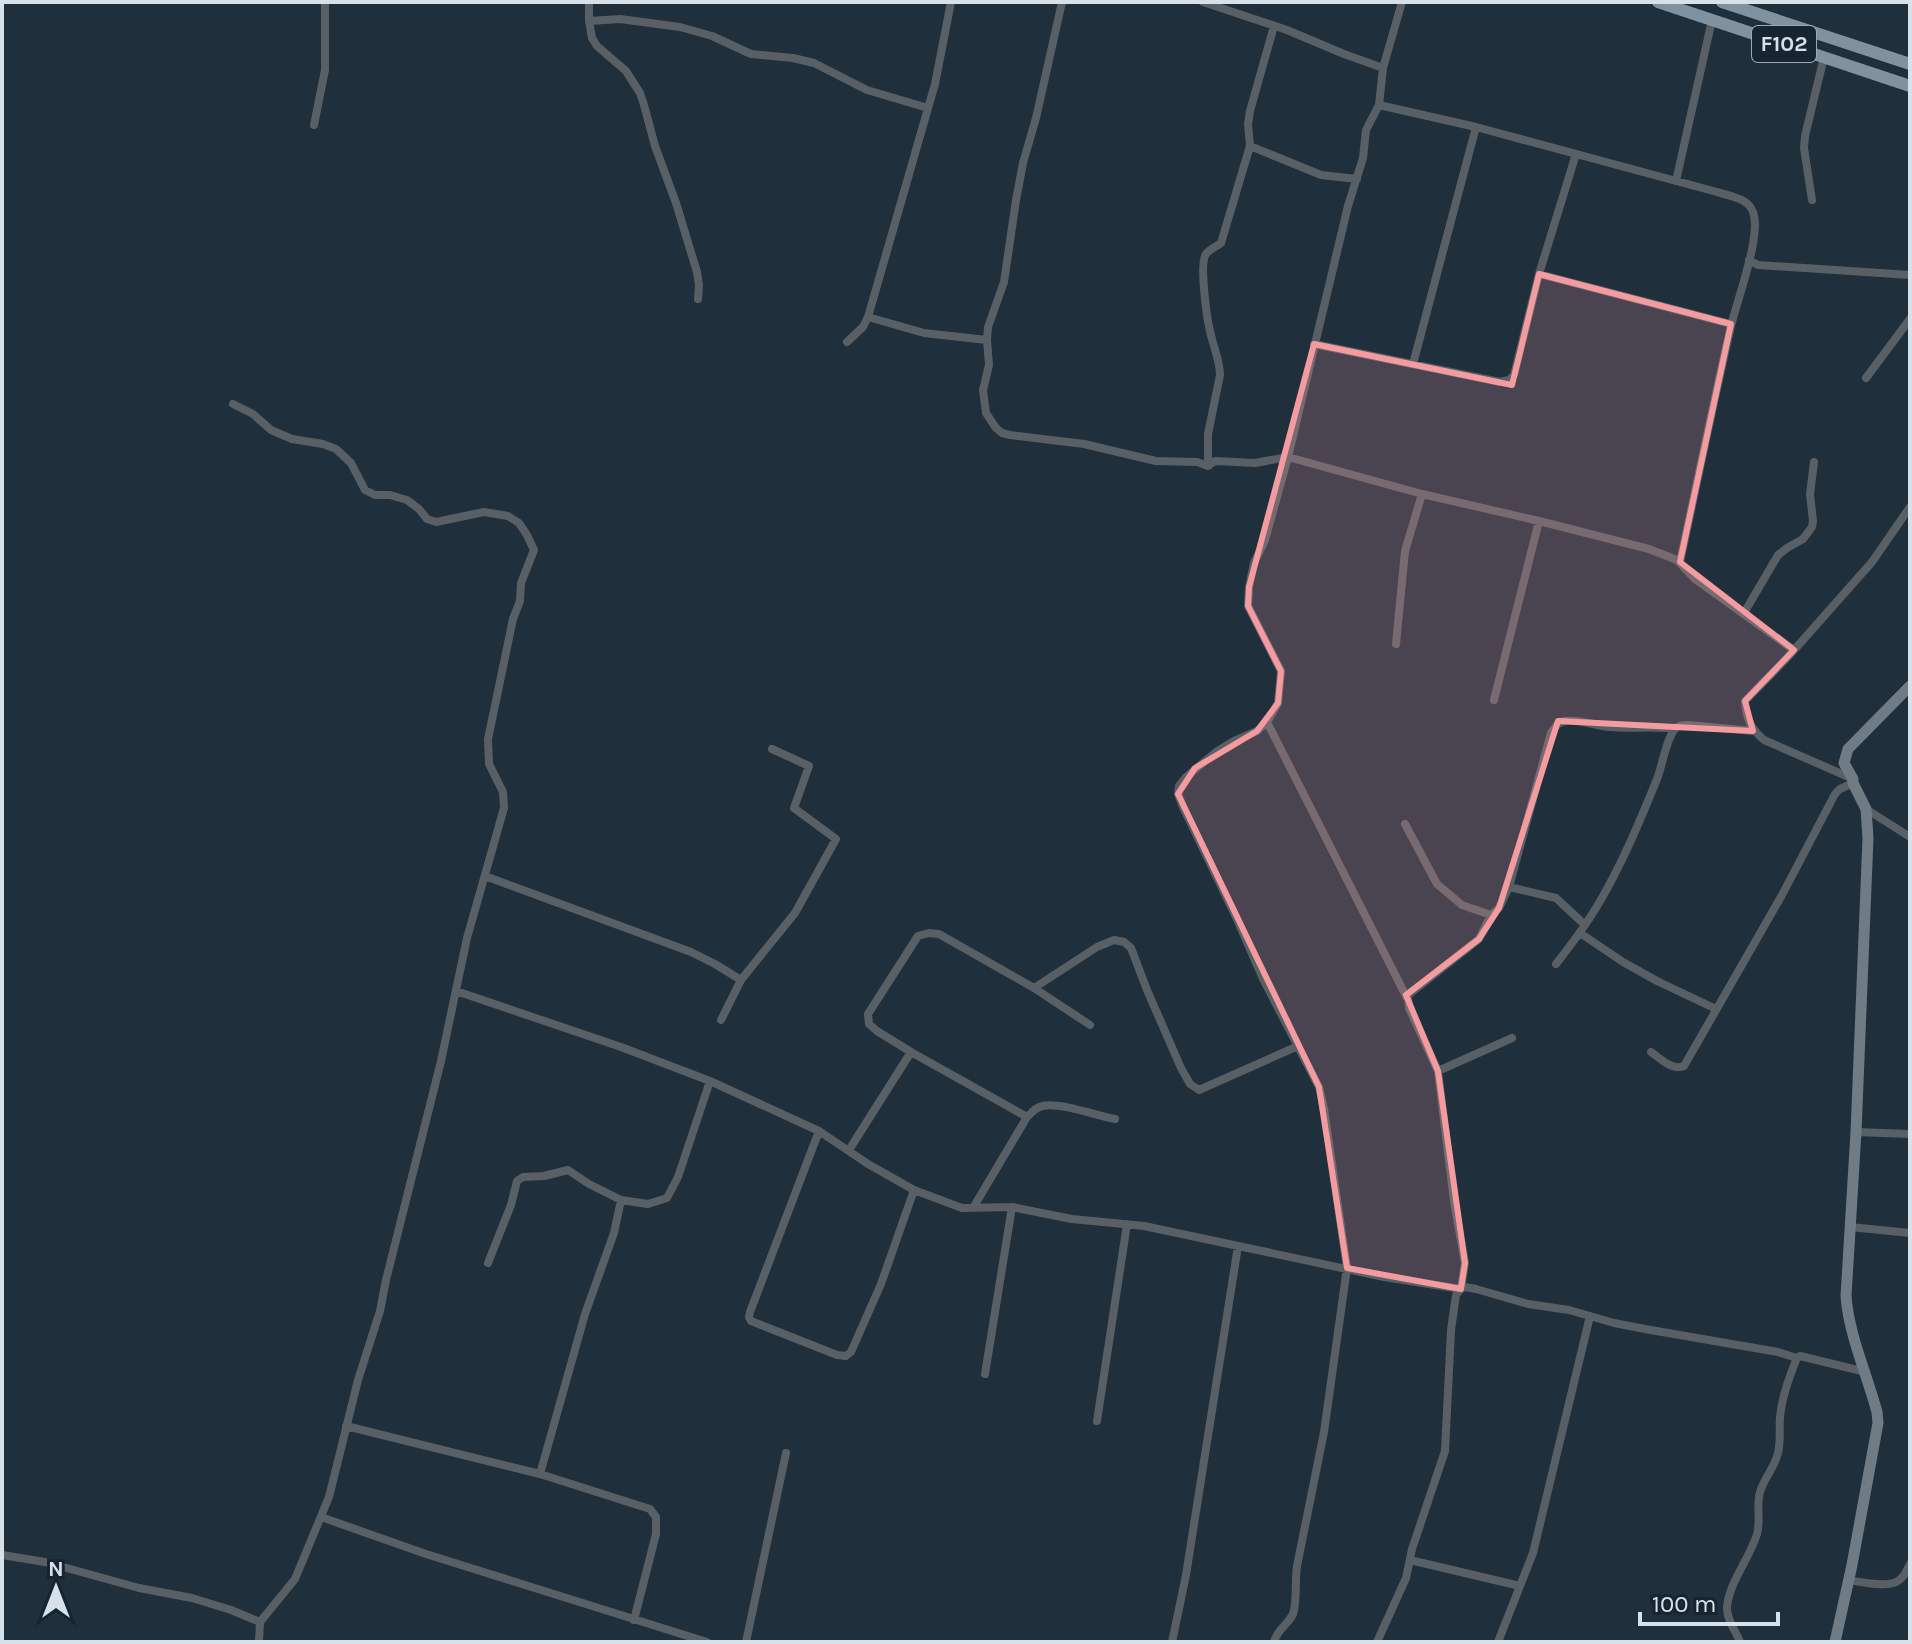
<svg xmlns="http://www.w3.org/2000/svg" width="1912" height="1644" viewBox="0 0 1912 1644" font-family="Karla,sans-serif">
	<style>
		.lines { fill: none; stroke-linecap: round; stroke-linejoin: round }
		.street { stroke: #586066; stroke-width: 8 }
		.secondary { stroke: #6f7c85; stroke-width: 11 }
		.primary { stroke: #81919d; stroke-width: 12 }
		.marked { fill: #f49b9f; fill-opacity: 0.2; stroke: #f49b9f; stroke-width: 6; stroke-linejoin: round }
		.labels { text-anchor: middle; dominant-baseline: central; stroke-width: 6; stroke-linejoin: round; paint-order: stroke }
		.shield { fill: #162531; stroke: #9da9b2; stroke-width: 2 }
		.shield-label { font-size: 22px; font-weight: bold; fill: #d7e1e9 }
	</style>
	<rect width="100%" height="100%" fill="#1f2f3b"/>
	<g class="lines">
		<path class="street" d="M589 2V21L592 38 597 46 626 71 640 93 644 105 655 146 676 203 697 272 699 285 698 299
			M1062 2 1036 118 1023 163 1016 200 1004 282 988 327 987 340 989 365 983 390 986 413 996 428 1002 433 1010 435 1084 444 1156 461 1197 462 1208 466 1215 461 1255 463 1288 457 1422 494 1539 521 1649 549 1677 560 1695 579 1794 650
			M1203 2 1287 30 1344 54 1383 68
			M589 21 620 19 680 27 712 36 751 54 793 58 814 63 867 90 928 108
			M1379 105 1476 127 1717 192C1730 196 1748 198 1753 212 1762 235 1737 300 1731 326 1713 404 1697 483 1680 562
			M314 125 325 70V2
			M1250 146 1321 175 1357 179
			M1676 181 1712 20
			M1812 200 1804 148 1805 136 1824 57
			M1749 260 1758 265 1910 275
			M1539 274 1731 324
			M868 317 924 333 987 340
			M847 342 863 327 868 317 935 84 951 2
			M1314 344 1500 382 1509 380 1514 375 1539 274 1576 154
			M1413 364 1476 127
			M1866 378 1910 319
			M233 404 253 414 271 430 292 439 323 444 336 449 351 463 365 490 375 495H390L407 500 419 509 427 519 436 522 484 512 508 516 519 523 527 535 534 550 521 583 520 601 513 619 488 739 489 764 503 792 504 808 467 938 441 1061 386 1280 380 1311 358 1380 329 1497 295 1579 260 1622 259 1642
			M1208 466V434L1220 375C1220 360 1213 346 1210 331 1207 319 1199 263 1206 254 1209 250 1217 246 1221 243L1250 146 1248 124 1250 111 1274 26
			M1744 613 1778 555 1787 548 1803 539 1812 527 1813 521 1810 494 1814 462
			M1396 644 1405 551 1422 494
			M1494 700 1539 521
			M1267 722 1407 998
			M1851 778 1764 740C1751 729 1746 718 1745 701L1787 658 1872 562 1910 507
			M1866 809 1910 837
			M1405 824 1437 884 1462 905 1491 915
			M485 876 691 952 715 964 741 980
			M1509 887 1556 898 1585 925
			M1580 933 1623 962 1657 981 1716 1009
			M1556 964C1571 945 1586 925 1599 903 1622 864 1640 821 1657 779 1662 767 1667 734 1677 727 1681 725 1685 725 1689 725L1753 731
			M1034 988 1097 947 1114 940 1124 942 1131 948 1147 990 1181 1068 1190 1084 1199 1090 1298 1046
			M456 991 621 1047 710 1081 819 1131 868 1164 914 1190 962 1208 1012 1207 1072 1219 1144 1226 1384 1277 1461 1289 1465 1287 1476 1289 1528 1304 1569 1310 1614 1323 1645 1329 1778 1352 1797 1358 1800 1356 1866 1372
			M721 1020 741 980 795 913 836 839 794 808 809 766 772 749
			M1651 1052C1661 1059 1672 1071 1684 1066L1782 895 1835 794 1840 789 1853 783
			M1438 1071 1512 1038
			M1027 1117C1032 1112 1036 1107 1043 1106 1059 1102 1098 1116 1115 1119
			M819 1131 750 1312 749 1317 751 1321 837 1355 846 1356 851 1352 881 1284 914 1190
			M1856 1132 1910 1134
			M849 1150 911 1052
			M973 1208 1027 1117 911 1052 877 1031 869 1024 868 1014 918 936 929 933 939 934 1034 988 1090 1025
			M1850 1227 1910 1233
			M488 1263 511 1205 517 1181 523 1177 544 1176 568 1170 589 1184 621 1200 648 1204 667 1198 678 1177 710 1081
			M985 1374 1012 1207
			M1097 1421 1127 1224
			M346 1426 540 1474 650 1509 656 1517V1534L634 1620
			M540 1474 585 1314 614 1233 621 1200
			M321 1517 426 1554 707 1642
			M2 1555 45 1562 139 1588 192 1598 231 1610 260 1622
			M1410 1560 1520 1586
			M1849 1580C1861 1582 1888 1588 1898 1581 1904 1578 1907 1570 1910 1564
			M746 1642 786 1453
			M1172 1642 1186 1575 1238 1246
			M1274 1642C1277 1629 1288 1625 1293 1614 1297 1605 1295 1578 1297 1566L1324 1432 1347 1268 1324 1109 1319 1087 1263 979 1236 917 1183 807 1178 794 1179 786 1186 777 1216 752 1234 741 1257 731 1267 722 1278 703 1281 671 1248 606 1249 587 1254 563 1265 540 1288 457 1348 206 1363 158 1366 130 1379 105 1383 68 1402 2
			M1377 1642 1406 1578 1412 1549 1445 1451 1451 1330 1456 1295 1461 1289 1465 1263 1454 1201 1438 1071 1409 1008 1408 995 1479 939 1491 915 1499 908 1509 887 1551 733C1555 727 1558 722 1565 721 1580 719 1596 726 1610 727 1631 729 1652 726 1675 729
			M1498 1642 1533 1553 1590 1316
			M1740 1642C1736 1631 1727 1621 1727 1608 1728 1584 1750 1558 1757 1534 1761 1520 1756 1506 1760 1492 1764 1478 1775 1467 1778 1453 1781 1442 1779 1429 1780 1417 1782 1396 1789 1377 1797 1358"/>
		<path class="secondary" d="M1835 1642 1852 1565 1878 1423 1877 1412C1867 1374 1849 1336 1846 1296L1856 1132 1868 838 1866 809 1853 783V779L1844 763 1848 749 1910 686"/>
		<path class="primary" d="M1658 2 1910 86
			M1722 2 1910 64"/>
	</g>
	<path class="marked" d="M1539 274 1731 324 1680 562 1794 650 1745 701 1753 731 1558 721 1499 908 1479 939 1406 995 1438 1071 1465 1263 1461 1289 1347 1268 1319 1087 1178 794 1195 768 1257 731 1278 703 1281 671 1248 606 1249 587 1314 344 1512 385Z"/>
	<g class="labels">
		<rect class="shield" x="1752" y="26" width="64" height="36" rx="6"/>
		<g class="shield-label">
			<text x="1784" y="44">F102</text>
		</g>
	</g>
	<rect width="1912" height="1644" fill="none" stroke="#d7e1e9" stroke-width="8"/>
	<g transform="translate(56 1588)" stroke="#162531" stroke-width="6" paint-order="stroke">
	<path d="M0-6L14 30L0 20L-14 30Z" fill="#d7e1e9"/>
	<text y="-12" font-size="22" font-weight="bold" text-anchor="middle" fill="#d7e1e9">N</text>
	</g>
	<path d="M1640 1612v12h138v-12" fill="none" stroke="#d7e1e9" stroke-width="4"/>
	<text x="1652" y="1612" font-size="24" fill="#d7e1e9" stroke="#162531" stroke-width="6" paint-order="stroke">100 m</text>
</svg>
